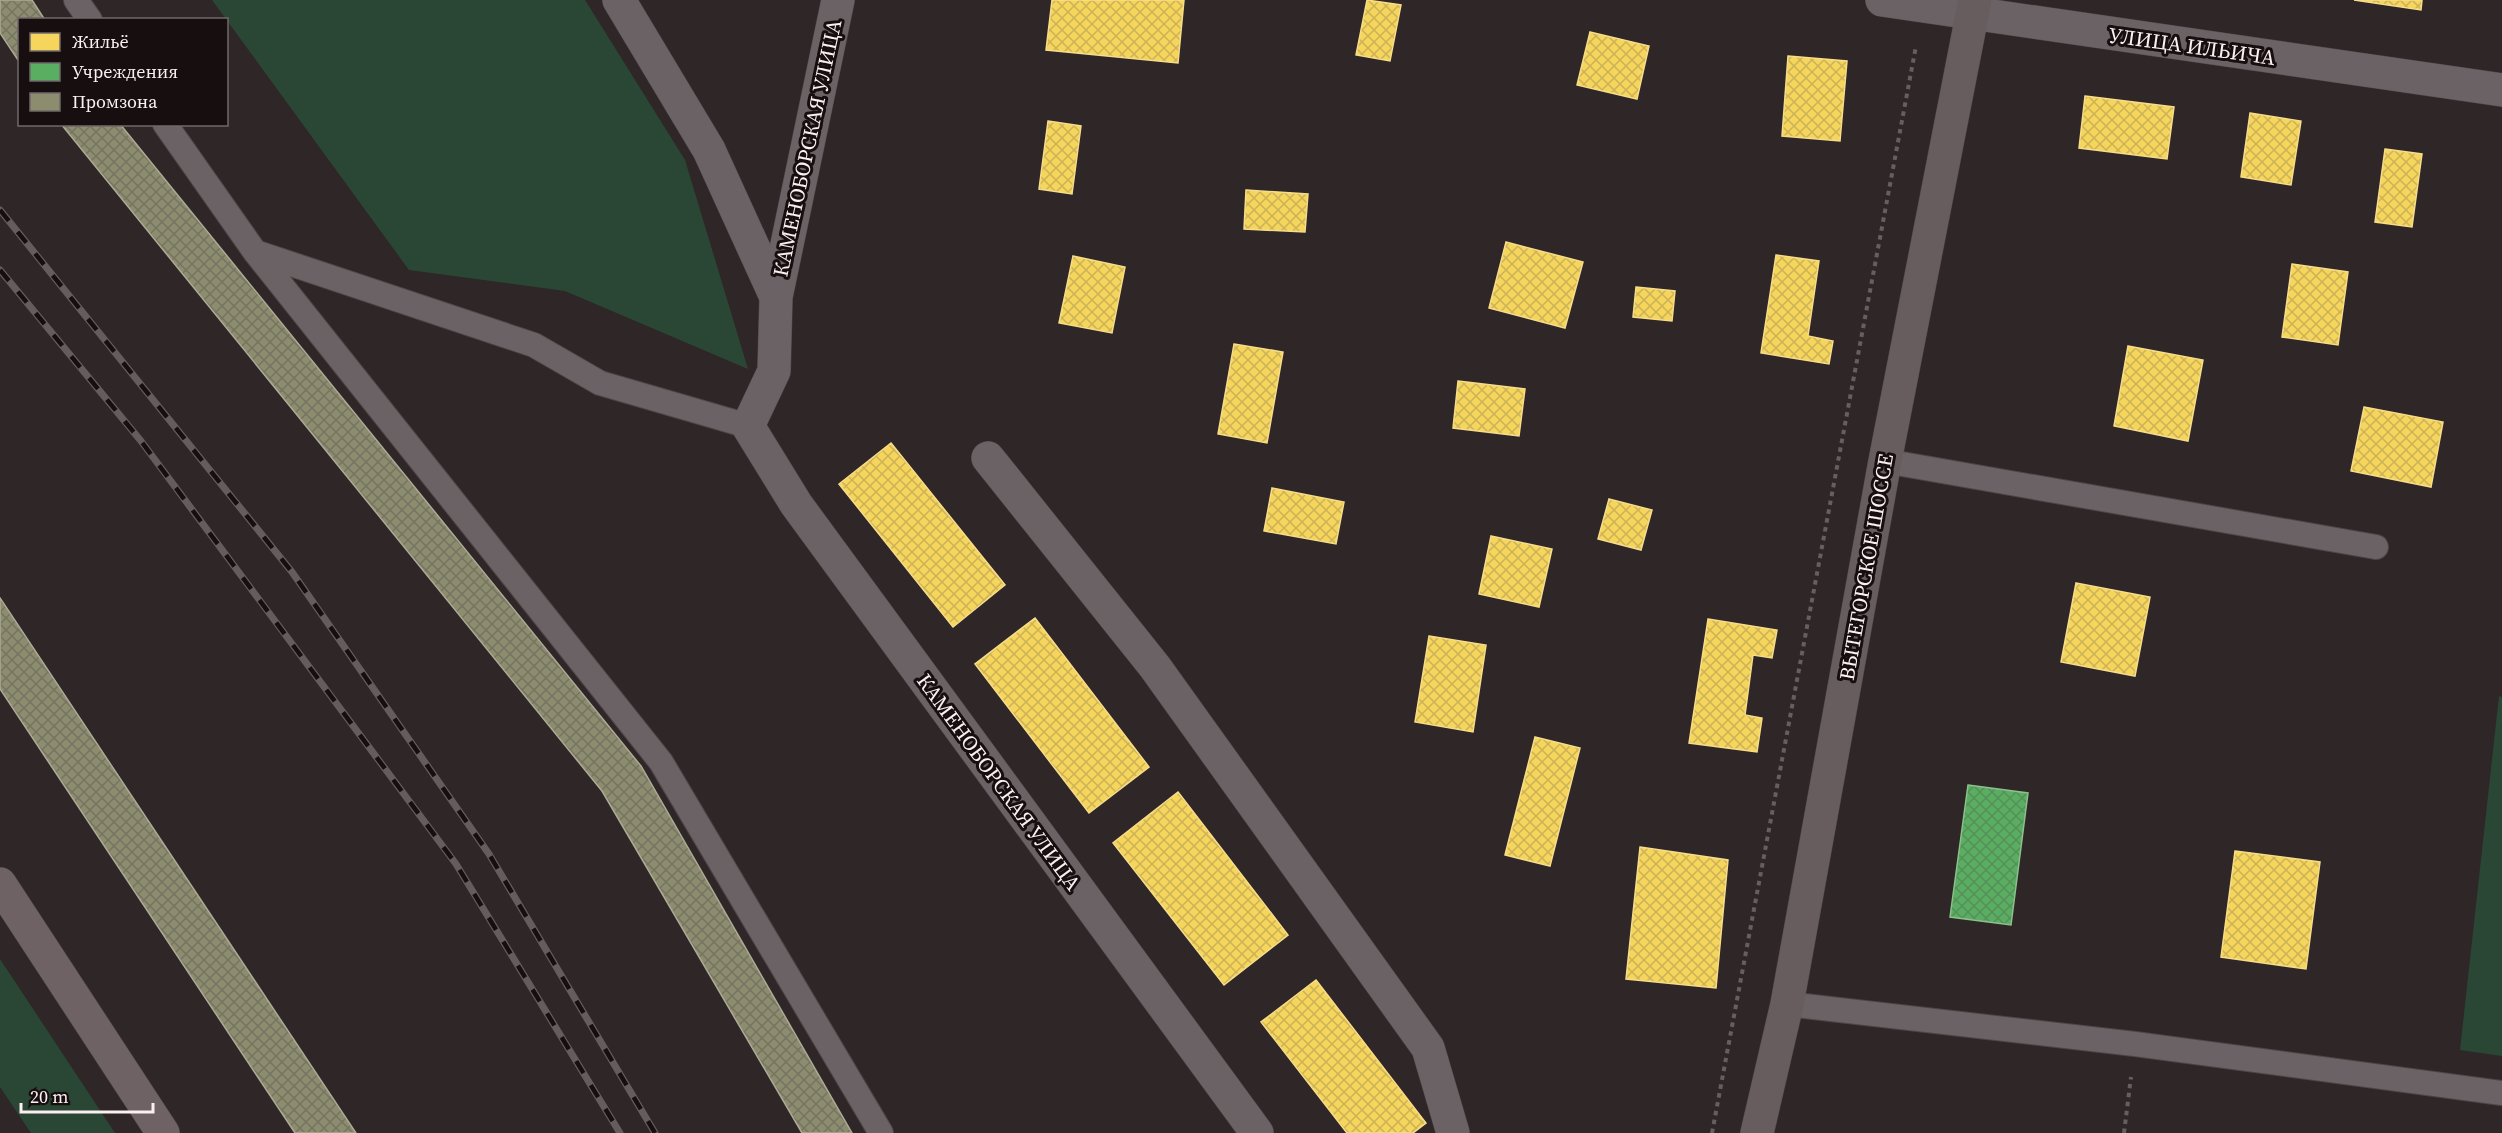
<svg xmlns="http://www.w3.org/2000/svg" width="2502" height="1133" viewBox="0 0 2502 1133" font-family="'Source Serif 4',serif">
	<style>
		.green { fill: #2a4735 }
		.homes { fill: url(#homes-cross-hatch); stroke: #f8dd89; stroke-width: 1.5 }
		.public { fill: url(#public-cross-hatch); stroke: #8bc28c; stroke-width: 1.5 }
		.industry { fill: url(#industry-cross-hatch); stroke: #aeaa95; stroke-width: 1.5 }
		.lines { fill: none; stroke-linecap: round; stroke-linejoin: round }
		.service-casing { stroke: #4d4546; stroke-width: 26 }
		.minor-casing { stroke: #4d4546; stroke-width: 34 }
		.secondary-casing { stroke: #4d4546; stroke-width: 34 }
		.primary-casing { stroke: #4d4546; stroke-width: 34 }
		.path { stroke: #665f60; stroke-width: 4; stroke-dasharray: 4.5 4.5; stroke-linecap: butt }
		.service { stroke: #6a6264; stroke-width: 24 }
		.minor { stroke: #6a6264; stroke-width: 33 }
		.secondary { stroke: #675d5f; stroke-width: 33 }
		.primary { stroke: #6e6264; stroke-width: 33 }
		.rail-casing { stroke: #655c5e; stroke-width: 7 }
		.rail { stroke: #160e0f; stroke-width: 4.5; stroke-dasharray: 14; stroke-linecap: butt }
		.labels { text-anchor: middle; dominant-baseline: central; stroke-width: 6; stroke-linejoin: round; paint-order: stroke }
		.street-label { font-size: 21px; fill: #fceff1; stroke: #160e0f }
	</style>
	<defs>
		<pattern id="homes-cross-hatch" width="8" height="8" patternUnits="userSpaceOnUse" patternTransform="scale(1.5)"><rect width="8" height="8" fill="#f6d55c"/><path d="M0 0l8 8M0 8l8-8" fill="none" stroke="#ccb257"/></pattern>
		<pattern id="public-cross-hatch" width="8" height="8" patternUnits="userSpaceOnUse" patternTransform="scale(1.5)"><rect width="8" height="8" fill="#5aae61"/><path d="M0 0l8 8M0 8l8-8" fill="none" stroke="#568f5a"/></pattern>
		<pattern id="industry-cross-hatch" width="8" height="8" patternUnits="userSpaceOnUse" patternTransform="scale(1.5)"><rect width="8" height="8" fill="#8c8c6e"/><path d="M0 0l8 8M0 8l8-8" fill="none" stroke="#767461"/></pattern>
	</defs>
	<rect width="100%" height="100%" fill="#2f2628"/>
	<path class="green" d="M212 0H585L685 160 748 369 565 291 409 270Z
		M2499 696 2502 697V1056L2460 1050Z
		M0 959 115 1133H31L0 1087Z"/>
	<path class="homes" d="M1052 0H1184L1178 63 1046 50Z
		M1367 0 1401 5 1390 61 1356 55Z
		M2354 0H2422L2421 10Z
		M1590 32 1649 46 1637 99 1577 85Z
		M1788 56 1847 61 1840 141 1782 136Z
		M2085 96 2174 107 2167 159 2079 148Z
		M2250 113 2301 121 2291 185 2241 177Z
		M1048 121 1081 126 1072 194 1039 189Z
		M2385 149 2422 154 2412 227 2375 222Z
		M1246 190 1308 194 1305 232 1244 229Z
		M1506 242 1583 262 1565 328 1489 308Z
		M1776 255 1819 261 1808 336 1833 341 1829 364 1761 353Z
		M1073 256 1125 267 1112 333 1059 323Z
		M2292 264 2348 272 2338 345 2282 337Z
		M1636 287 1675 291 1672 321 1633 317Z
		M1234 344 1283 352 1267 443 1218 434Z
		M2128 346 2203 360 2188 441 2114 426Z
		M1458 381 1525 389 1519 436 1453 428Z
		M2364 407 2443 422 2431 487 2351 471Z
		M891 443 1005 585 953 627 839 484Z
		M1272 488 1344 502 1336 544 1264 531Z
		M1609 499 1652 510 1641 550 1598 539Z
		M1491 536 1552 549 1539 607 1479 594Z
		M2076 583 2150 597 2135 676 2061 662Z
		M1035 618 1149 767 1089 813 975 664Z
		M1708 619 1777 630 1772 658 1753 655 1745 715 1762 718 1757 752 1689 743Z
		M1429 636 1486 645 1473 732 1415 722Z
		M1535 737 1580 748 1550 866 1505 855Z
		M1178 792 1288 935 1224 985 1113 843Z
		M1640 847 1728 860 1716 988 1626 979Z
		M2235 851 2320 862 2306 969 2221 957Z
		M1316 980 1426 1123 1413 1133H1347L1261 1022Z"/>
	<path class="public" d="M1968 785 2028 793 2011 925 1950 917Z"/>
	<path class="industry" d="M0 0H32L45 20H20V63L0 33Z
		M61 124H120L641 766 852 1133H802L602 791Z
		M0 598 356 1133H295L0 689Z"/>
	<g class="lines">
		<defs>
			<path id="service" d="M76 0 90 20
				M165 124 255 252 661 762 881 1133
				M255 252 534 345 600 383 748 426
				M1885 461 2376 547
				M1787 1004 2135 1044 2502 1093"/>
			<path id="minor" d="M619 0 709 150 776 297 774 371 748 426 796 504 1257 1133
				M1882 0 2502 90
				M776 297 838 0
				M988 458 1155 667 1428 1048 1453 1133"/>
			<path id="secondary" d="M1757 1133 1787 1004 1885 461 1975 0"/>
			<path id="primary" d="M0 884 163 1133"/>
		</defs>
		<use href="#service" class="service-casing"/>
		<use href="#minor" class="minor-casing"/>
		<use href="#secondary" class="secondary-casing"/>
		<use href="#primary" class="primary-casing"/>
		<path class="path" d="M1712 1133 1916 46
			M2124 1133 2131 1077"/>
		<use href="#service" class="service"/>
		<use href="#minor" class="minor"/>
		<use href="#secondary" class="secondary"/>
		<use href="#primary" class="primary"/>
		<defs>
			<path id="rail" d="M0 210 292 572 489 854 655 1133
				M0 270 141 441 456 864 620 1133"/>
		</defs>
		<use href="#rail" class="rail-casing"/>
		<use href="#rail" class="rail"/>
	</g>
	<g class="labels">
		<g class="street-label">
			<text transform="translate(2192 46) rotate(8)">УЛИЦА ИЛЬИЧА</text>
			<text transform="translate(807 148) rotate(-78)">КАМЕНОБОРСКАЯ УЛИЦА</text>
			<text transform="translate(1866 567) rotate(-80)">ВЫТЕГОРСКОЕ ШОССЕ</text>
			<text transform="translate(999 782) rotate(54)">КАМЕНОБОРСКАЯ УЛИЦА</text>
		</g>
	</g>
	<rect x="18" y="18" width="210" height="108" fill="#160e0f" stroke="#726869" stroke-width="1.5"/>
	<rect x="30" y="33" width="30" height="18" fill="#f6d55c" stroke="#726869" stroke-width="1.5"/>
	<text x="72" y="48" font-size="18" fill="#fceff1">Жильё</text>
	<rect x="30" y="63" width="30" height="18" fill="#5aae61" stroke="#726869" stroke-width="1.5"/>
	<text x="72" y="78" font-size="18" fill="#fceff1">Учреждения</text>
	<rect x="30" y="93" width="30" height="18" fill="#8c8c6e" stroke="#726869" stroke-width="1.5"/>
	<text x="72" y="108" font-size="18" fill="#fceff1">Промзона</text>
	<path d="M21 1103v9h132v-9" fill="none" stroke="#fceff1" stroke-width="3"/>
	<text x="30" y="1103" font-size="18" fill="#fceff1" stroke="#160e0f" stroke-width="4.5" paint-order="stroke">20 m</text>
</svg>
